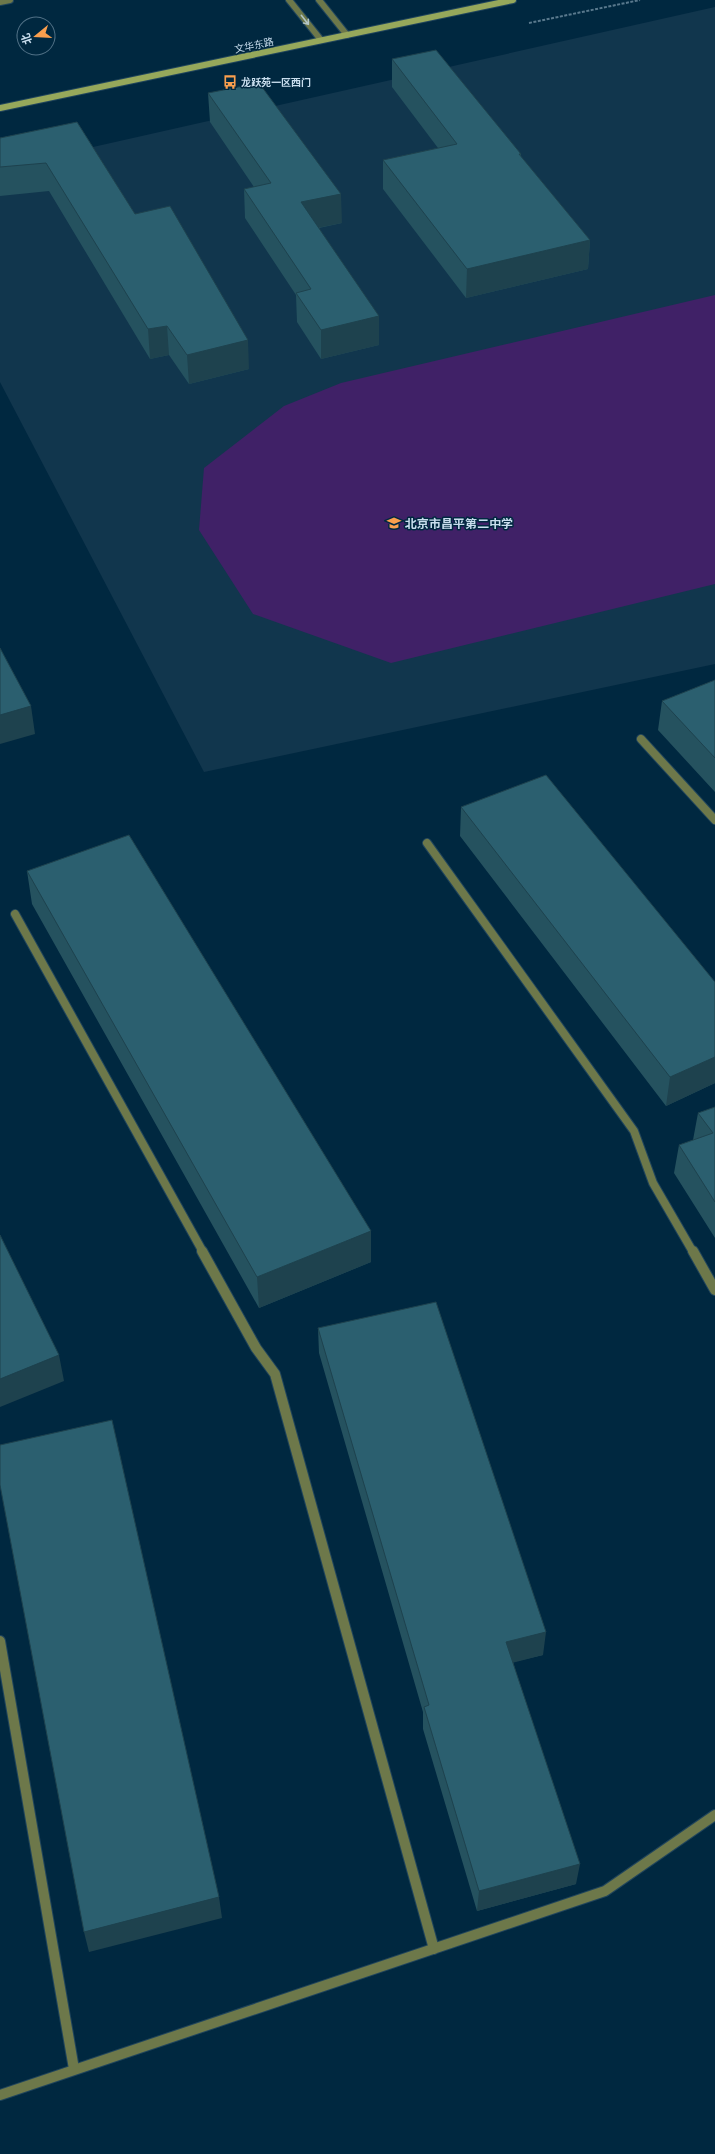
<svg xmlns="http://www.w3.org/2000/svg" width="715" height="2154" viewBox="0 0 715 2154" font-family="Manrope,'Noto Sans SC',sans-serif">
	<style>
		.built { fill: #11364d }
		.green { fill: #402167 }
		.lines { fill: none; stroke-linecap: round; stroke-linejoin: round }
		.lane-far1-casing { stroke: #20455c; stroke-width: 10 }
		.lane-casing { stroke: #20455c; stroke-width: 12 }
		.street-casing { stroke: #20455c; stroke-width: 8 }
		.secondary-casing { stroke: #20455c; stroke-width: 8 }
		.path { stroke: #59798d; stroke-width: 2; stroke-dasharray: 3 1.5; stroke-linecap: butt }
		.lane-far1 { stroke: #6d784a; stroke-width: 8 }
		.lane { stroke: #6d784a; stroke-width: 10 }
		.street { stroke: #6d784a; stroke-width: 6 }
		.secondary { stroke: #96a85b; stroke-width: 6 }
		.wall { fill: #25525f }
		.shaded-wall { fill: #1e424e }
		.building { fill: #2b5f6f; stroke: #1e424e }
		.oneway { stroke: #b2c4c5 }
		.labels { text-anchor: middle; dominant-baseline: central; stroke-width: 3; stroke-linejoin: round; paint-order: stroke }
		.far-street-label { font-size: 10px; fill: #c9deee; stroke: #002840 }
		.far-poi-label { font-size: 10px; font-weight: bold; fill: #c9deee; stroke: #002840; text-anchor: start }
		.poi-label { font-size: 12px; font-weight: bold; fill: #c9deee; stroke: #002840; text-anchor: start }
	</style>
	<rect width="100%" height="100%" fill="#002840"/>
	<path class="built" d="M715 7V664L204 772 0 382V168Z"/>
	<path class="green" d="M715 295V584L391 663 253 614 199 530 204 468 284 406 341 383Z"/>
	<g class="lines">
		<defs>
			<path id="lane-far1" d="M641 739 715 820
				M427 843 634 1131 653 1183 693 1252
				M15 914 203 1252"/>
			<path id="lane" d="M202 1251 256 1348 275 1374 434 1949
				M693 1251 715 1290
				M0 1641 74 2069
				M0 2095 605 1891 715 1815"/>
			<path id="street" d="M289 0 321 40
				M319 0 347 35
				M0 2 10 0"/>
			<path id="secondary" d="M0 108 513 0"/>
		</defs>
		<use href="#lane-far1" class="lane-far1-casing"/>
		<use href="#lane" class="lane-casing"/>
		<use href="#street" class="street-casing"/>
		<use href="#secondary" class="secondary-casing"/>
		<path class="path" d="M529 23 640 0"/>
		<use href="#lane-far1" class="lane-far1"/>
		<use href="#lane" class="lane"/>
		<use href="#street" class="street"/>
		<use href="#secondary" class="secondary"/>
	</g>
	<path class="wall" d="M392 59 521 154V157L590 240 588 269 466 298 383 189V160L438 148 392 87Z
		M208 93 342 223 319 228 379 345 321 359 297 322 296 295 245 218 244 189 254 187 210 122Z
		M77 122 135 214 249 369 189 384 169 355 150 359 49 191 0 196V138Z
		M715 680V792L658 730 662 701Z
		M461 807 715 982V1083L666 1106 460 836Z
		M27 871 371 1262 259 1308 32 904Z
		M715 1107V1238L674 1173 679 1145 693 1140 698 1113Z
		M318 1328 543 1655 513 1662 576 1884 477 1911 423 1729V1712L319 1353Z"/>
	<path class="shaded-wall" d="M341 194 342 223 302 231 301 202Z
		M590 240 588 269 466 298 467 269Z
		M379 316V345L321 359V330Z
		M167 326 169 355 150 359 148 329Z
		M248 340 249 369 189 384 187 355Z
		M31 706 35 734 0 744V715Z
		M715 1057V1083L666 1106 670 1077Z
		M371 1231V1262L259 1308 257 1277Z
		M59 1355 64 1381 0 1407V1379Z
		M546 1632 543 1655 504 1665 506 1642Z
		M580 1864 576 1884 477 1911 479 1891Z
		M219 1897 222 1918 89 1952 84 1932Z"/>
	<path class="building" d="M436 50 521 154H519L590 240 467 269 383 160 457 144 392 59Z
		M259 83 341 194 301 202 379 316 321 330 296 293 311 289 244 189 271 183 208 93Z
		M77 122 135 214 170 206 248 340 187 355 167 326 148 329 46 163 0 167V138Z
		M0 648 31 706 0 715Z
		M715 680V758L662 701Z
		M546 775 715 982V1057L670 1077 461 807Z
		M129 835 371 1231 257 1277 27 871Z
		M715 1107V1202L679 1145 713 1133 698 1113Z
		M0 1235 59 1355 0 1379Z
		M436 1302 546 1632 506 1642 580 1864 479 1891 424 1707 429 1705 318 1328Z
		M112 1420 219 1897 84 1932 0 1485V1445Z"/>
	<defs><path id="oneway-shaft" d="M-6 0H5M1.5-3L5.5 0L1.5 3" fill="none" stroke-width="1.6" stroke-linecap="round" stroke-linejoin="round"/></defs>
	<use class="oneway" href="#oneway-shaft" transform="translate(305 20) rotate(52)"/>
	<defs>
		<symbol id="bus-bare" viewBox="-9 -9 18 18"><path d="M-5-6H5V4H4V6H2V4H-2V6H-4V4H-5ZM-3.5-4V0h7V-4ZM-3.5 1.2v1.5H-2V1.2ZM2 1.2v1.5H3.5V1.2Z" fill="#fa9f4e" stroke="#002840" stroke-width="2.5" paint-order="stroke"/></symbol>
		<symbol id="school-bare" viewBox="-9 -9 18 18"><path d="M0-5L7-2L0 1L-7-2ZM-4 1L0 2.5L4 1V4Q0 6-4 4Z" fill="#fa9f4e" stroke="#002840" stroke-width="2.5" paint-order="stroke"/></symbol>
	</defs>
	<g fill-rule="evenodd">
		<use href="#bus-bare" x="220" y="72" width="20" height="20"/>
		<use href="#school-bare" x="384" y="513" width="20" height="20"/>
	</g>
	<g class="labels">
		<g class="far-street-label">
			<text transform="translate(254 45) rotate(-12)">文华东路</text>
		</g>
		<g class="far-poi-label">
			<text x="241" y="82">龙跃苑一区西门</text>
		</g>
		<g class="poi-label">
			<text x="405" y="523">北京市昌平第二中学</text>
		</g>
	</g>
	<g transform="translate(36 36) rotate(252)"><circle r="19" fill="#002840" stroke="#507186"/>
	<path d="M0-3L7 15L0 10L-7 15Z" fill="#fa9f4e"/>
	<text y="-6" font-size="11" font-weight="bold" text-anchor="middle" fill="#c9deee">北</text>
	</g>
</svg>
